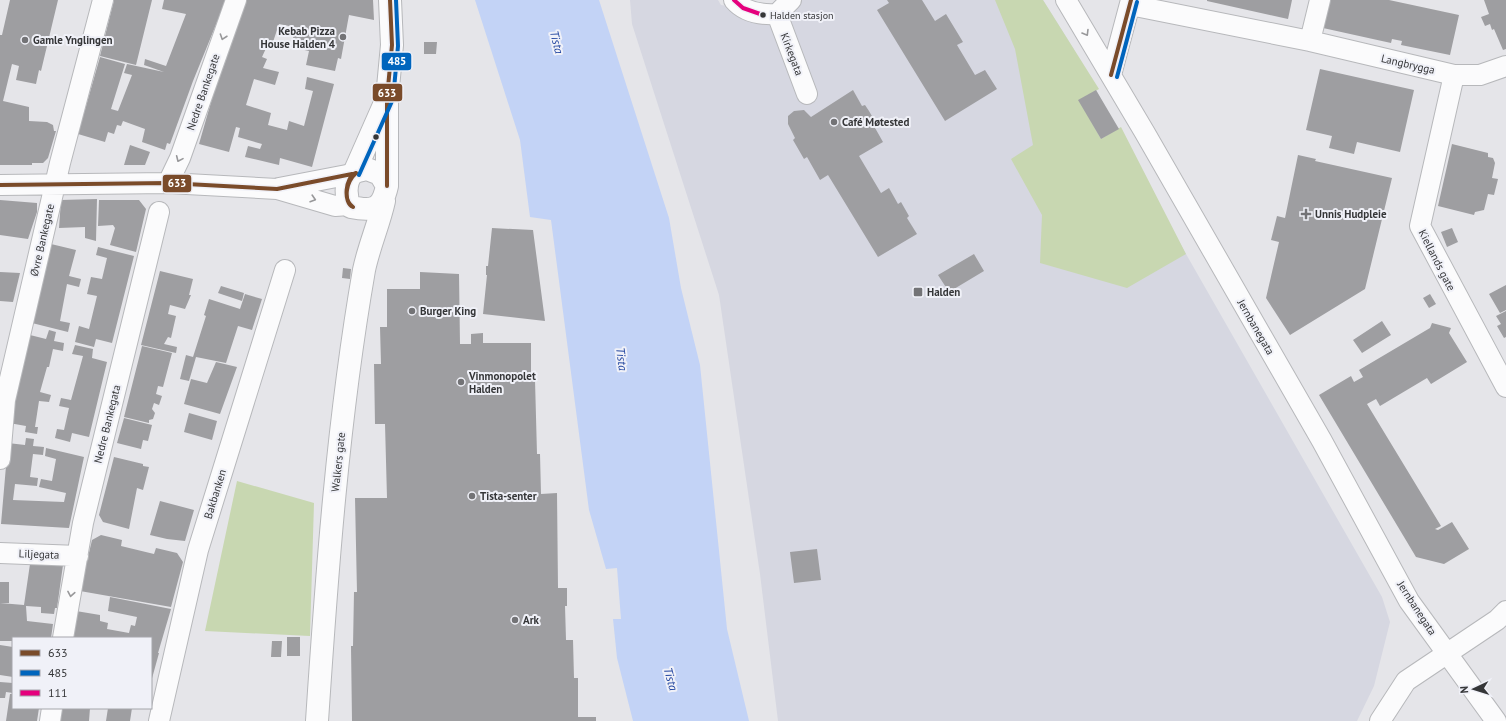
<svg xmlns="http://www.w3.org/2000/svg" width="1506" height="721" viewBox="0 0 1506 721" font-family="'PT Sans',sans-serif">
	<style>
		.built { fill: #d6d7e1 }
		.green { fill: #c8d7b1 }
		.water { fill: #c3d3f6 }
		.building { fill: #9e9ea1 }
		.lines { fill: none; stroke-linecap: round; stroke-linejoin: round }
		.street-casing { stroke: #b7b8bb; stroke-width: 22 }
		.secondary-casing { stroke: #b7b8bb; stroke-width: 24 }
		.street { stroke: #fbfbfc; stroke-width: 20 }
		.secondary { stroke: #fbfbfc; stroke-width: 22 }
		.bus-1-casing { stroke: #f0f1f8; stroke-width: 7 }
		.bus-2-casing { stroke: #f0f1f8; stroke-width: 7 }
		.bus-3-casing { stroke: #f0f1f8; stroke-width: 7 }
		.bus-1 { stroke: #7a4b2a; stroke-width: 4 }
		.bus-2 { stroke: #0065bd; stroke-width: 4 }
		.bus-3 { stroke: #e5007d; stroke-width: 4 }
		.oneway { stroke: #98989a }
		.bus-dot { fill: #353638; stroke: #f0f1f8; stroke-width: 1.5 }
		.poi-dot { fill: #737376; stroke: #f0f1f8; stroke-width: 1.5 }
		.labels { text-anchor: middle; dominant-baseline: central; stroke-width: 4; stroke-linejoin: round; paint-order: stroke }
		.bus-label { font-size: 10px; fill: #353638; stroke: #f0f1f8; text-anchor: start }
		.poi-label { font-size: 11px; font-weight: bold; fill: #353638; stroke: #f0f1f8; text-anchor: start }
		.street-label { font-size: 11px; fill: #353638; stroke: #f0f1f8 }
		.water-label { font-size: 12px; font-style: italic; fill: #2548a1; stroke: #f0f1f8 }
		.line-badge { stroke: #f0f1f8; stroke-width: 1.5 }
		.badge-label { font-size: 11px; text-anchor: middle; font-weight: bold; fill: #fff }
	</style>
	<rect width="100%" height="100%" fill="#e5e5e9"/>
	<path class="built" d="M630 0H718L721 5 777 14 795 0H1043L1073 48 1186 254 1382 597 1390 622 1374 686 1357 721H778L760 574 719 295 632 24Z"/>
	<path class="green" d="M995 0H1043L1099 89 1079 100 1101 139 1121 127 1186 254 1127 288 1040 263 1042 215 1011 159 1033 145 1015 49Z
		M237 481 314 503 310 636 205 631Z"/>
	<path class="water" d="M475 0H599L669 218 681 288 700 365 727 629 749 721H633L617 658 613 619H621L617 568 606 569 589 510 551 220 530 217 520 140Z"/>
	<path class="building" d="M10 0H58L41 71 39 70 36 84 16 80 19 66 12 64 3 101 29 107V121L47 122 53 125 54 131H56L48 158 43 163H32V165H0V35H2Z
		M114 0H152L136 65 100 56Z
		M164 0H226L193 81 170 144 167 143 165 150 142 142 145 129 123 121 121 126 117 125 114 134 108 132 105 142 78 134 100 57 125 64 111 109 118 111 132 75 124 73 127 64 164 72 144 65 145 59 166 66 186 14 162 9Z
		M244 0H373L374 20 349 15 341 59 338 58 335 71 306 65 309 51 291 47 295 29 299 30V28L279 24 272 45 268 44 262 57 267 59 263 68 279 72 275 85 254 79 246 105 271 113 268 125 287 130 289 121 304 126 313 91 305 89 307 77 334 84 312 167 280 158 279 165 245 157 248 146 260 149 262 144 238 137 240 128 236 127 229 152 199 144 224 57Z
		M887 0H922L935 21 946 14 963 42 957 45 975 75 985 70 997 89 945 121 877 10 889 3Z
		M1292 0 1288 19 1207 1V0Z
		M1329 0H1389L1459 15 1450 55 1401 45 1402 41 1392 39 1391 43 1323 28Z
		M1484 0H1506V49L1503 50 1494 29 1492 30 1490 24 1485 26 1481 17 1489 14Z
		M424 42H437L436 54H424Z
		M1320 69 1414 90 1400 152 1357 142 1354 154 1329 148 1332 136 1306 130Z
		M853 90 862 106 865 105 869 111 873 118 870 119 883 142 859 156 881 193 889 188 898 204 901 202 909 216 907 218 917 234 878 257 828 175 820 180 807 157 804 159 793 140 795 138 788 124V116L794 111 804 110 811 117Z
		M1096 90 1119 129 1101 139 1078 100Z
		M1452 144 1488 153V157L1493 158 1495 163 1492 178 1498 179 1494 195 1488 194 1484 210 1475 212 1474 215 1438 206Z
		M130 145 150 152 145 165H124Z
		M1298 155 1316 159 1315 161 1392 178 1365 289 1290 335 1266 298 1279 242 1271 240 1277 216 1285 218Z
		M97 199 96 241 85 238V227L59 228 61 200Z
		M0 200 37 203V212L28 239 0 235Z
		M99 200H139L146 209 136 252 110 245 115 228 113 225 98 226Z
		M492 228 533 230 545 321 483 314 487 275H486V266H488Z
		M1452 228 1458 242 1447 247 1441 232Z
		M51 244 76 250 69 276 81 279 79 287 67 284 60 321 70 323 68 332 32 323Z
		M98 247 134 256 112 343 96 339 94 347 75 342 79 326 89 329 97 296 87 294 91 277 102 279 107 258 96 255Z
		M974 254 984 271 949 292 938 275Z
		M343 268 351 269 350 279 342 278Z
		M160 271 193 279 189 295H191L185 309 170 305 168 314 176 316 171 338 168 337 164 344 177 347 176 353 141 345Z
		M0 272 20 273 13 302 0 301Z
		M420 272 459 274 460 344H471V334L483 333V343H531V380H535L537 454H540L541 494 557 493 558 588H567V606H565L566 640H573L574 678H578V717H596V721H352L351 646H353L354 592H357L355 498H387L385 424H375L374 364H381L380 327H387V289H420Z
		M1506 285V310L1500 313 1489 294Z
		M221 286 244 293 242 301 218 293Z
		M245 294 262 299 252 330 238 326 226 363 196 357 189 381 180 379 186 355 193 357 206 316 204 315 209 299 240 309Z
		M1430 294 1436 304 1429 308 1423 298Z
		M1506 311V337L1504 338 1497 326 1501 324 1496 316Z
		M1382 321 1391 335 1362 353 1353 340Z
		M1432 323 1451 328 1449 333 1467 362 1431 384 1427 378 1380 406 1376 399 1367 404 1441 526 1435 529 1438 530 1452 522 1469 549 1444 564 1416 557 1319 395 1351 376 1354 382 1363 377 1359 370 1430 328Z
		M49 330 56 332 54 341 64 343 63 351 53 349 49 367H47L40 392 51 395 49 402 39 401 35 427H38L37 434 25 432 26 426 9 423 30 335 46 339Z
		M75 345 93 349 92 358 107 362 89 437 72 433 70 442 55 438 57 429 64 430 69 408 59 406 61 398 71 400 83 356 72 354Z
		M142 346 172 353 163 387 158 386 156 394 162 396 159 405 154 403 152 409 155 413 153 419 149 420V423L124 417Z
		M216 362 237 367 220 414 184 404 191 379 207 383Z
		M189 413 217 421 212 440 184 432Z
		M124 418 152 425 148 441 143 440 141 449 117 443Z
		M26 438 34 439 33 446 44 447 43 455 33 454 30 477 38 478 37 486 15 484 13 500 64 502 66 493 39 487 41 479 52 481 56 459 45 456 46 448 84 457 69 528 1 524 8 443 25 445Z
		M114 457 143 464V466L149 467 143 490 137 488 129 529 103 522 99 515Z
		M160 501 194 510 185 541 167 539 150 535Z
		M101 535 122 540 121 546 154 554 156 548 177 553 183 562 171 607 80 591 92 540Z
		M817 549 821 580 794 583 790 552Z
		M30 564 63 565 57 608H55L54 614 41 613V607L26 606 27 621 53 624 51 638H13V641H0V603L24 605Z
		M0 582H9V603H0Z
		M110 597 171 609 158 653H159L151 682V638H71L76 611 100 615V621L108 623 107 629 129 633 131 625 135 626 137 617 108 611Z
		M287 637H300V656H287Z
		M272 641H282L281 657H271Z
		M0 645 13 647V677L0 675Z
		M0 682 13 683V693L6 692 5 698H0Z
		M10 694H13V708H39L37 721H6Z
		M60 708H90L89 721H58Z
		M108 708H132L130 721H106Z"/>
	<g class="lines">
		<defs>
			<path id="street" d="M734 0C745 13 761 15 777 14L807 94
				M1066 0 1145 133 1322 441 1409 601 1496 721
				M1130 5 1310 41 1454 75H1480L1506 66
				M777 14 791 0
				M1310 41 1320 0
				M1111 75 1131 0
				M1454 75 1420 226 1506 387
				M168 183 180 158 236 0
				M0 185 168 183 277 189 335 206 349 205
				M279 188 352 174
				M0 459 5 400 60 163 103 0
				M0 553 78 556
				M63 638 83 523 159 212
				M50 721 52 708
				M159 721 198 550 285 270
				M1380 721 1406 681 1497 620 1506 611"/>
			<path id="secondary" d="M367 169 380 174 387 186C382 209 374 212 351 207 345 198 345 182 352 174 356 171 363 170 367 169Z
				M354 173 384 105
				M387 186V98L392 45 390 0
				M317 721C327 570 338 419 364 270 369 246 379 224 384 201"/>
		</defs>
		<use href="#street" class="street-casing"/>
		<use href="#secondary" class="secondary-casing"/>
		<use href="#street" class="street"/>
		<use href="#secondary" class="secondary"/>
		<defs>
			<path id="bus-1" d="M1111 75 1131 0
				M0 185 168 183 277 189 352 174
				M387 186V98L392 45 390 0
				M353 207C343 203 345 177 356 173
				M353 207C342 199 347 181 356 173"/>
			<path id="bus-2" d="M1117 77 1137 2
				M359 175 393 99 398 46 396 0"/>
			<path id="bus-3" d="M734 0 743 8 763 15"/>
		</defs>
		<use href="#bus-1" class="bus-1-casing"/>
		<use href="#bus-2" class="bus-2-casing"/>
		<use href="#bus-3" class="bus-3-casing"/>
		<use href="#bus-1" class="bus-1"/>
		<use href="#bus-2" class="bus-2"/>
		<use href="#bus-3" class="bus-3"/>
	</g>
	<defs><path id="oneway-chevron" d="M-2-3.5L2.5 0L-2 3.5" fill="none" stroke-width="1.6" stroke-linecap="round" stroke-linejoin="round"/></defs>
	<g class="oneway">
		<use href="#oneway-chevron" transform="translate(1086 33) rotate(59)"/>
		<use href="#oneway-chevron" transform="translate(223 37) rotate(109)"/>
		<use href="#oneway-chevron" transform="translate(179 159) rotate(114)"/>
		<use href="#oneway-chevron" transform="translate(313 199) rotate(17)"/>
		<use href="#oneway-chevron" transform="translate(71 594) rotate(100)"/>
	</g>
	<g class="bus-dot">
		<circle cx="763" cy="15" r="3.5"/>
		<circle cx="376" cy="137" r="3.5"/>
	</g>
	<g class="poi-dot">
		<circle cx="343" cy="37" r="4"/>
		<circle cx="25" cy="40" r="4"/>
		<circle cx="834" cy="122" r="4"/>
		<path d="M1304 208h4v4h4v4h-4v4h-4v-4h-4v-4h4z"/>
		<rect x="913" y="287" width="10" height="10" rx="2"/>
		<circle cx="412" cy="311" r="4"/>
		<circle cx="461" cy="382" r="4"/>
		<circle cx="472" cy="496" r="4"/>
		<circle cx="515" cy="620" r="4"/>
	</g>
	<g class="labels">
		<g class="bus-label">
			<text x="770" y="15">Halden stasjon</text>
		</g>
		<g class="poi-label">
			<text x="335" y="31" text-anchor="end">Kebab Pizza<tspan x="335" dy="13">House Halden 4</tspan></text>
			<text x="33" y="40">Gamle Ynglingen</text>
			<text x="842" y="122">Café Møtested</text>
			<text x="1315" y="214">Unnis Hudpleie</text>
			<text x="927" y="292">Halden</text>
			<text x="420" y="311">Burger King</text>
			<text x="469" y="376">Vinmonopolet<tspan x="469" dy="13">Halden</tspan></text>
			<text x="480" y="496">Tista-senter</text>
			<text x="523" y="620">Ark</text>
		</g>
		<g class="street-label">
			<text transform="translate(792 54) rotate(69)">Kirkegata</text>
			<text transform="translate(1408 64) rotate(13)">Langbrygga</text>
			<text transform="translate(203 92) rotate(-71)">Nedre Bankegate</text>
			<text transform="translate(42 240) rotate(-77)">Øvre Bankegate</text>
			<text transform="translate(1437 260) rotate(63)">Kiellands gate</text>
			<text transform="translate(1256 327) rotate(60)">Jernbanegata</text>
			<text transform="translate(107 424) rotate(-76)">Nedre Bankegata</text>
			<text transform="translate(338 462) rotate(-84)">Walkers gate</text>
			<text transform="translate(215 494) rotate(-73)">Bakbanken</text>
			<text transform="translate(39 554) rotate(2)">Liljegata</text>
			<text transform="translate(1417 608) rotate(57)">Jernbanegata</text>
		</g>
		<g class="water-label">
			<text transform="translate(557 42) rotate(76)">Tista</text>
			<text transform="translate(622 359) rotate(82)">Tista</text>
			<text transform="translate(671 679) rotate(75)">Tista</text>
		</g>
	</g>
	<g class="line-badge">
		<rect x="381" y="52" width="31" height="19" rx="4" fill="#0065bd"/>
		<rect x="372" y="83" width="31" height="19" rx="4" fill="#7a4b2a"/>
		<rect x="162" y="174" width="30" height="19" rx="4" fill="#7a4b2a"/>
	</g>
	<g class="badge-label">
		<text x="397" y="65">485</text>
		<text x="387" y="97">633</text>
		<text x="177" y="187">633</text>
	</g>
	<rect x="12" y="637" width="140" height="72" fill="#f0f1f8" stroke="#a5a6ab"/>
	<rect x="20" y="650" width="20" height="6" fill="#7a4b2a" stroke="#a5a6ab"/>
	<text x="48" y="657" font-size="12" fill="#353638">633</text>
	<rect x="20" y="670" width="20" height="6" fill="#0065bd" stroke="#a5a6ab"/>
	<text x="48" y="677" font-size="12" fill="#353638">485</text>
	<rect x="20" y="690" width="20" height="6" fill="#e5007d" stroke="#a5a6ab"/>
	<text x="48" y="697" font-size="12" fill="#353638">111</text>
	<g transform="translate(1474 689) rotate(266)" stroke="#f0f1f8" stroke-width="3" paint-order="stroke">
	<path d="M0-3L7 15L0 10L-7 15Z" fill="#353638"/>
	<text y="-6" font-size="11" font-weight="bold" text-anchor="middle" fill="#353638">N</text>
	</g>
</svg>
